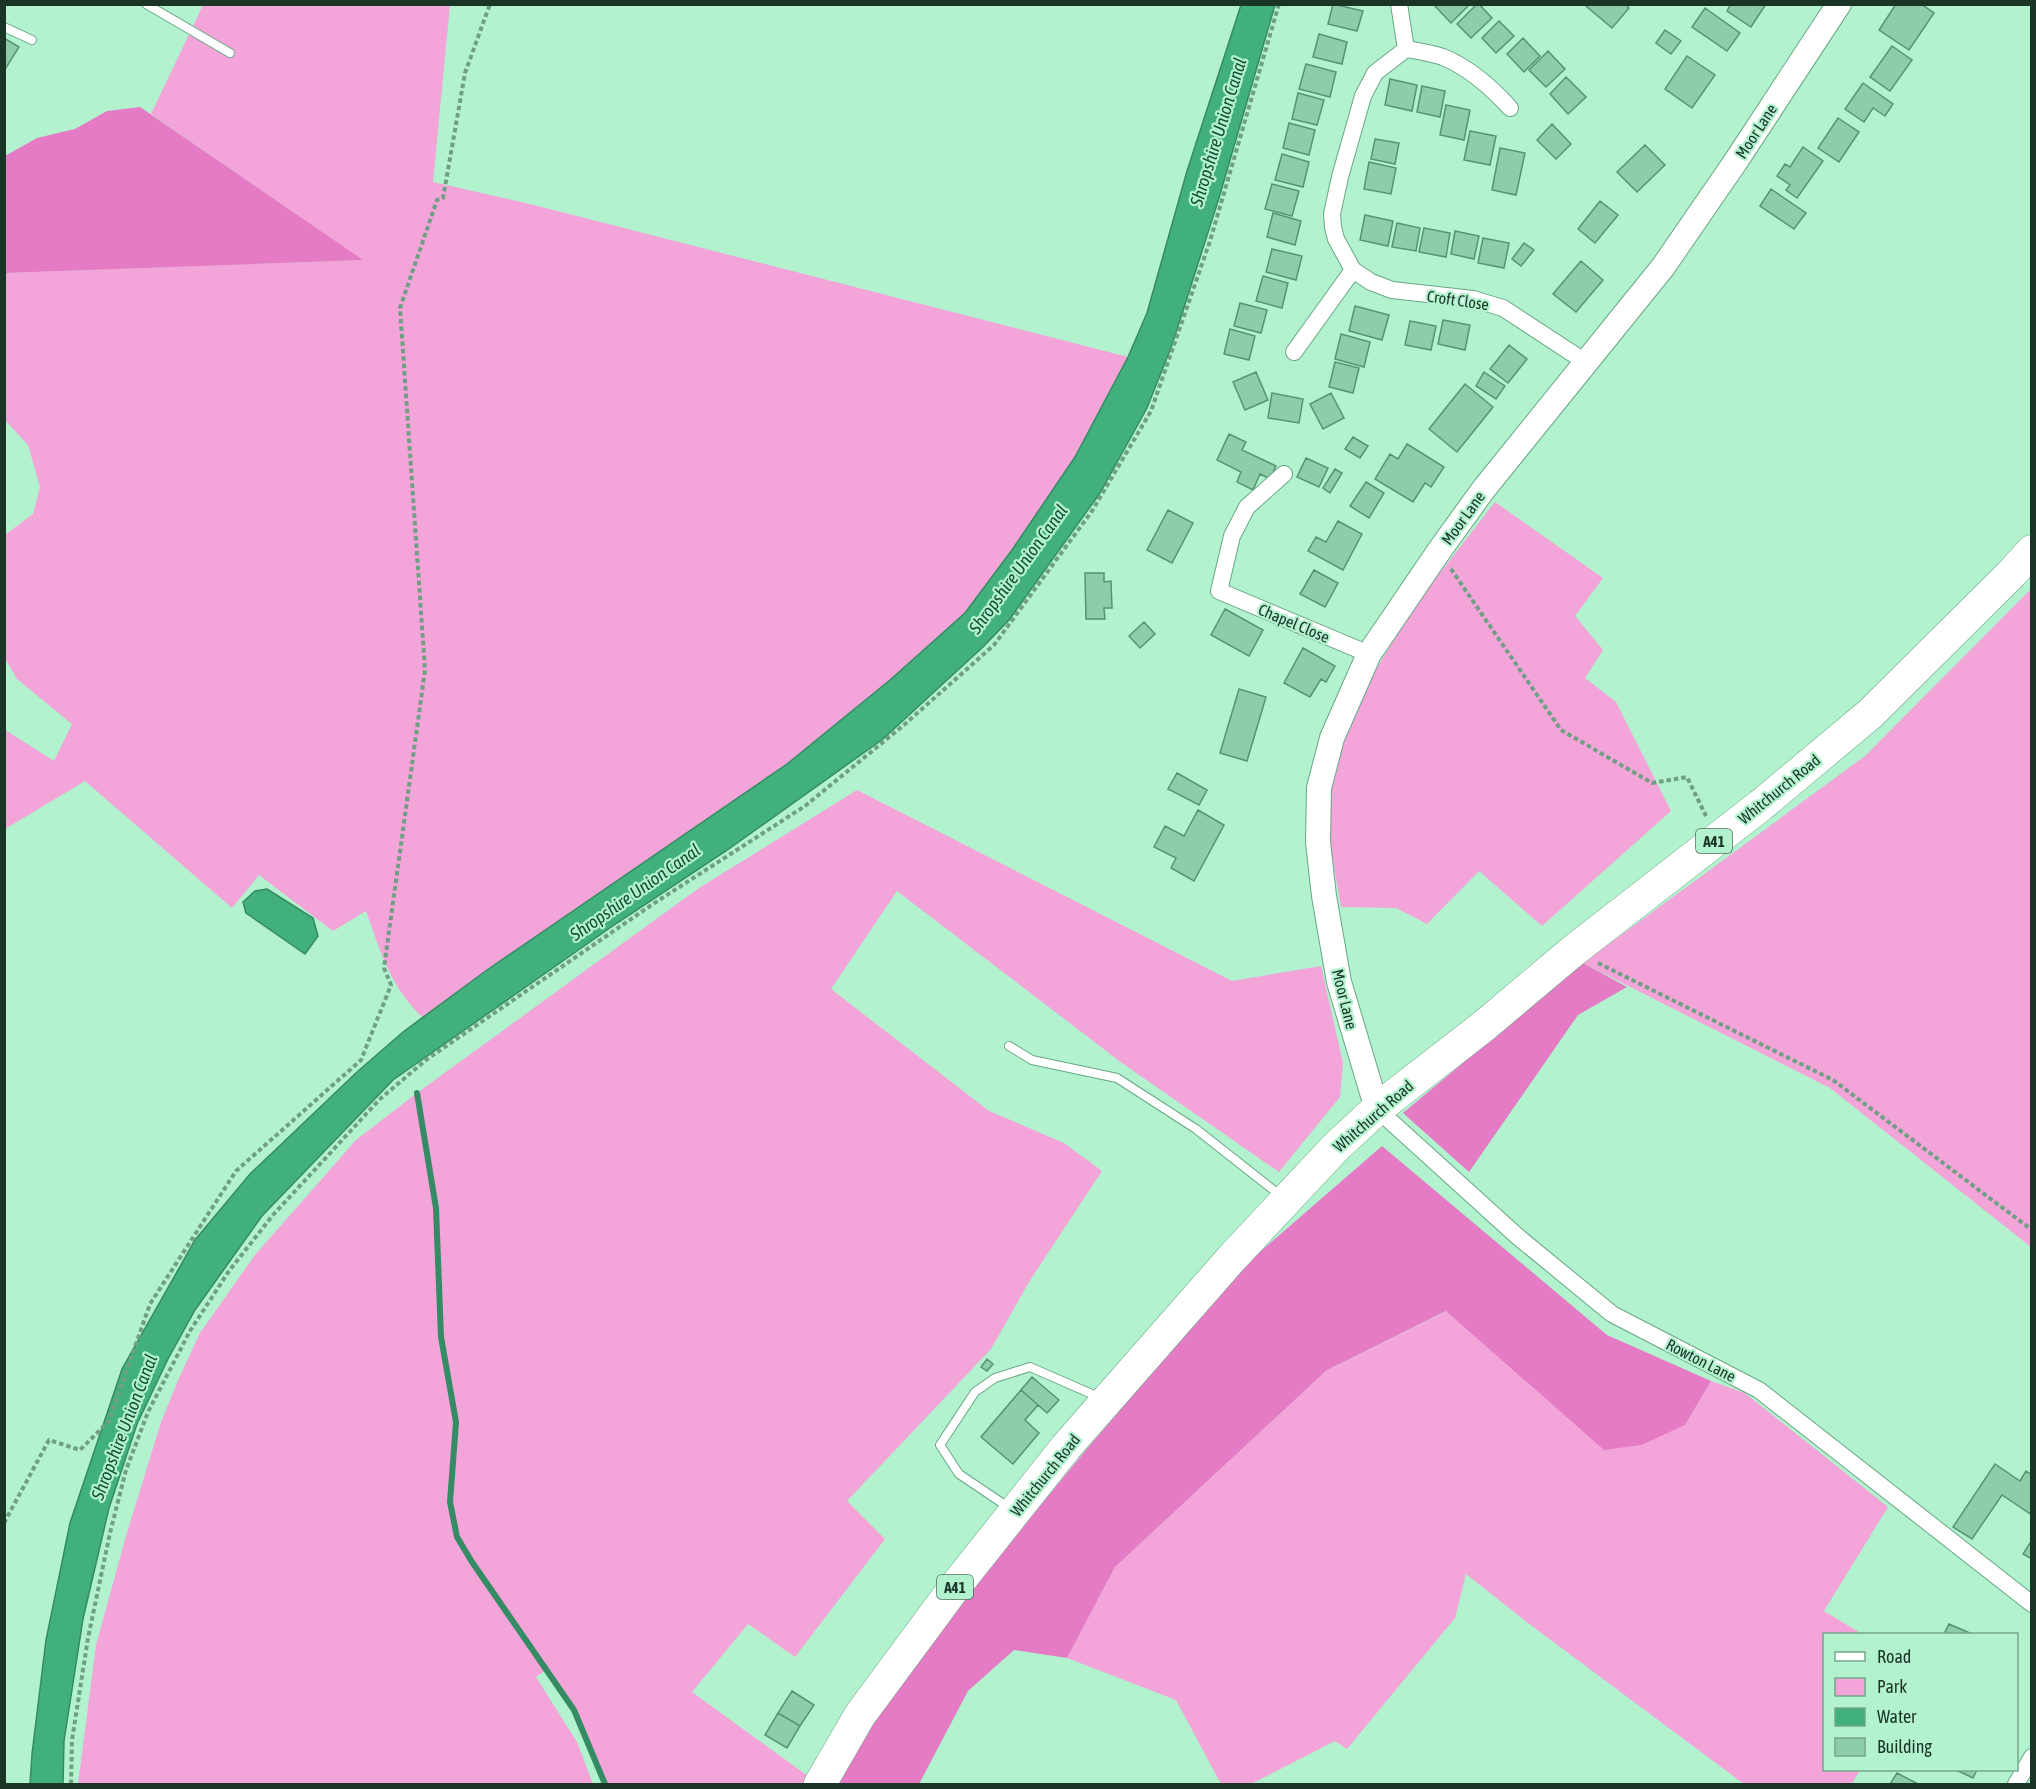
<svg xmlns="http://www.w3.org/2000/svg" width="2036" height="1789" viewBox="0 0 2036 1789" font-family="'Asap Condensed',sans-serif">
	<style>
		.green { fill: #f3a4d9 }
		.forest { fill: #e57ac5 }
		.water { fill: #41b07d; stroke: #358b63; stroke-width: 1.5 }
		.lines { fill: none; stroke-linecap: round; stroke-linejoin: round }
		.stream { stroke: #358b63; stroke-width: 6 }
		.building { fill: #8dcdaa; stroke: #569474; stroke-width: 1.5 }
		.lane-casing { stroke: #68a785; stroke-width: 10 }
		.street-casing { stroke: #68a785; stroke-width: 18 }
		.secondary-casing { stroke: #68a785; stroke-width: 26 }
		.highway-casing { stroke: #68a785; stroke-width: 33 }
		.path { stroke: #709f85; stroke-width: 4; stroke-dasharray: 4.5 3; stroke-linecap: butt }
		.lane { stroke: #fff; stroke-width: 8 }
		.street { stroke: #fff; stroke-width: 16 }
		.secondary { stroke: #fff; stroke-width: 24 }
		.highway { stroke: #fff; stroke-width: 32 }
		.labels { text-anchor: middle; dominant-baseline: central; stroke-width: 4.5; stroke-linejoin: round; paint-order: stroke }
		.shield { fill: #b2f2ce; stroke: #486d58; stroke-width: 1.5 }
		.shield-label { font-size: 15px; font-weight: bold; fill: #1a3426 }
		.street-label { font-size: 16px; fill: #1a3426; stroke: #b2f2ce }
		.water-label { font-size: 18px; font-style: italic; fill: #144f35; stroke: #b2f2ce }
	</style>
	<rect width="100%" height="100%" fill="#b2f2ce"/>
	<path class="green" d="M203 5H450L433 182 534 205 1128 357 1075 457 1012 550 965 613 890 680 787 764 487 970 423 1018C390 986 381 953 366 911L333 931 259 875 232 908 85 781 5 829V730L54 761 72 724 17 679 5 658 4 558 6 557 5 535 33 514 40 487 28 445 5 420V273L362 260 151 114Z
		M1495 502 1603 578 1575 616 1603 650 1585 678 1616 702 1671 811 1542 926 1479 871 1427 924 1396 908 1341 907 1331 849 1327 798 1335 767 1352 719 1378 666 1415 605Z
		M2031 589V1247L1830 1088 1583 963 1865 756Z
		M857 790 1232 981 1321 966 1343 1063 1340 1097 1279 1172 1122 1063 897 891 831 989 989 1111 1064 1143 1102 1171 1029 1282 991 1349 847 1501 885 1539 795 1657 748 1624 692 1692 808 1776 803 1784H605L574 1710 546 1670 536 1677 577 1742 593 1784H78L96 1645 126 1536 161 1422 179 1378 200 1333 255 1255 356 1140 417 1093 699 888Z
		M1447 1311 1604 1449 1685 1425 1711 1381 1745 1393 1888 1507 1824 1611 1862 1634H1824V1770H1860L1852 1784H1744L1528 1623 1466 1574 1455 1618 1347 1749 1335 1741 1251 1784H1221L1176 1700 1067 1658 1115 1567 1327 1370Z"/>
	<path class="forest" d="M140 107 363 260 5 273V156L37 138 75 129 107 111Z
		M1583 963 1627 987 1578 1015 1469 1172 1403 1113Z
		M1382 1146 1607 1335 1711 1381 1685 1425 1641 1445 1604 1450 1446 1311 1327 1370 1115 1567 1067 1658 1014 1650 968 1691 919 1784H837L868 1732 930 1640 1086 1450 1246 1264Z"/>
	<path class="water" d="M1241 5H1275L1219 198 1172 345 1147 408 1100 493 1009 620 984 646 883 739 726 851 617 923 393 1080 262 1216 195 1310 168 1359 137 1424 109 1508 83 1619 64 1741 63 1784H30L32 1754 46 1640 70 1523 122 1369 195 1240 250 1174 357 1072 403 1032 487 970 787 764 890 680 965 613 1012 550 1075 457 1128 357 1147 313 1187 171Z
		M267 889 313 918 318 936 305 954 246 913 243 902 255 891Z"/>
	<g class="lines">
		<path class="stream" d="M417 1093 436 1208 441 1337 456 1422 450 1502 457 1537 472 1562 574 1710 605 1784"/>
	</g>
	<path class="building" d="M1333 4 1363 11 1357 31 1328 24Z
		M1433 4H1467L1468 6 1451 23Z
		M1477 4H1479L1492 18 1471 38 1457 24Z
		M1587 4H1625L1629 8 1612 28 1586 6Z
		M1731 4H1766L1751 27 1727 11Z
		M1896 4H1921L1934 13 1909 50 1879 30Z
		M1705 8 1740 33 1727 51 1692 27Z
		M1499 21 1514 36 1496 53 1482 38Z
		M1665 30 1681 41 1671 54 1656 43Z
		M1319 34 1347 42 1342 64 1313 57Z
		M4 38 19 47 4 71Z
		M1523 38 1540 56 1524 72 1507 54Z
		M1892 46 1912 60 1890 91 1870 77Z
		M1548 51 1565 69 1546 87 1529 70Z
		M1687 56 1715 75 1692 108 1665 89Z
		M1306 64 1336 72 1330 97 1299 89Z
		M1566 77 1586 97 1568 114 1550 94Z
		M1390 79 1417 85 1412 111 1385 105Z
		M1863 83 1893 104 1885 116 1873 108 1864 122 1845 109Z
		M1422 86 1445 91 1440 117 1417 112Z
		M1298 93 1324 100 1317 125 1292 119Z
		M1446 105 1470 110 1464 140 1440 135Z
		M1838 118 1859 132 1839 162 1818 148Z
		M1289 123 1315 130 1309 155 1283 148Z
		M1552 124 1571 144 1556 159 1537 140Z
		M1470 131 1496 136 1490 165 1464 160Z
		M1375 139 1399 143 1395 164 1371 159Z
		M1645 145 1665 165 1637 192 1617 172Z
		M1803 147 1823 161 1797 198 1786 190 1790 185 1777 176 1785 164 1790 167Z
		M1500 148 1525 153 1516 195 1492 190Z
		M1282 154 1309 162 1303 187 1275 180Z
		M1369 162 1396 168 1391 194 1364 189Z
		M1272 184 1299 191 1292 216 1265 209Z
		M1771 189 1806 213 1794 229 1760 206Z
		M1600 201 1618 215 1595 243 1578 229Z
		M1273 213 1301 221 1295 245 1267 237Z
		M1365 215 1393 221 1388 246 1360 240Z
		M1397 223 1420 228 1416 251 1392 247Z
		M1424 228 1450 233 1446 257 1419 252Z
		M1455 231 1479 236 1474 259 1451 254Z
		M1483 238 1509 243 1504 268 1478 263Z
		M1524 243 1534 250 1521 266 1512 259Z
		M1272 249 1302 256 1296 280 1266 272Z
		M1581 261 1603 280 1576 312 1553 294Z
		M1263 276 1288 283 1282 308 1256 301Z
		M1240 303 1267 310 1261 333 1234 326Z
		M1355 306 1389 315 1382 340 1349 331Z
		M1443 320 1470 325 1465 350 1438 344Z
		M1410 321 1436 326 1431 350 1405 345Z
		M1230 329 1255 336 1249 360 1224 354Z
		M1341 334 1370 342 1364 367 1335 359Z
		M1509 345 1527 359 1508 383 1490 369Z
		M1335 362 1359 368 1353 393 1329 387Z
		M1256 372 1268 400 1245 410 1233 382Z
		M1484 372 1505 386 1496 399 1476 386Z
		M1465 384 1493 407 1457 452 1429 429Z
		M1272 393 1303 399 1299 423 1268 418Z
		M1331 393 1344 418 1323 429 1310 404Z
		M1229 434 1246 442 1242 450 1276 466 1270 479 1260 474 1253 490 1237 482 1241 472 1217 460Z
		M1353 437 1368 446 1360 458 1345 449Z
		M1407 444 1444 467 1431 487 1425 483 1413 502 1375 479 1390 454 1398 459Z
		M1306 458 1328 468 1319 487 1297 477Z
		M1335 469 1342 473 1330 493 1323 488Z
		M1366 482 1384 493 1369 518 1350 506Z
		M1168 510 1193 523 1172 563 1147 550Z
		M1338 521 1362 534 1343 570 1308 551 1316 537 1326 542Z
		M1314 570 1338 583 1325 607 1300 594Z
		M1085 573H1104V582L1111 581 1112 608H1104L1105 619H1086Z
		M1225 609 1263 630 1249 656 1211 635Z
		M1144 622 1155 634 1140 648 1129 636Z
		M1303 648 1335 666 1326 682 1321 679 1310 697 1284 683Z
		M1239 689 1266 697 1247 761 1220 753Z
		M1177 773 1207 790 1199 805 1168 789Z
		M1198 810 1224 825 1194 881 1171 868 1176 858 1154 847 1165 826 1184 836Z
		M987 1359 993 1364 987 1371 981 1367Z
		M1032 1377 1059 1400 1047 1413 1021 1390Z
		M1021 1390 1038 1405 1025 1420 1039 1433 1013 1464 981 1437Z
		M1995 1464 2020 1481 2026 1471 2032 1475V1515L2002 1495 1972 1539 1953 1527Z
		M2032 1540V1559L2023 1554Z
		M1949 1624 1972 1634H1944Z
		M792 1691 814 1705 800 1726 778 1713Z
		M778 1713 800 1726 787 1748 765 1735Z
		M1956 1770H1977L1973 1778Z
		M1897 1773 1918 1784H1890Z"/>
	<g class="lines">
		<defs>
			<path id="lane" d="M146 4 230 53
				M4 27 32 40
				M1009 1046 1032 1060 1117 1078 1196 1129 1281 1196
				M1011 1509 959 1474 940 1445 975 1392 995 1378 1030 1367 1101 1398"/>
			<path id="street" d="M1399 4 1406 49 1375 73 1363 96 1340 177 1332 214 1333 227 1336 239 1353 270 1371 282 1392 290 1473 299 1503 308 1587 363
				M1406 49C1418 51 1431 53 1443 57 1470 68 1491 87 1510 108
				M1294 352 1353 270
				M1284 474 1247 507 1232 536 1219 591 1369 654
				M1377 1109 1517 1236 1612 1314 1759 1390 2032 1604
				M2016 1784 2032 1757"/>
			<path id="secondary" d="M1377 1109 1339 982 1324 896 1318 842 1319 788 1332 738 1369 654 1439 551 1483 490 1663 267 1736 161 1839 4"/>
			<path id="highway" d="M820 1784 860 1715 954 1588 1066 1447 1231 1259 1336 1147 1377 1109 1485 1025 1573 951 1761 805 1870 714 2012 573 2032 551"/>
		</defs>
		<use href="#lane" class="lane-casing"/>
		<use href="#street" class="street-casing"/>
		<use href="#secondary" class="secondary-casing"/>
		<use href="#highway" class="highway-casing"/>
		<path class="path" d="M1451 569 1561 730 1652 783 1687 777 1706 816
			M1598 963 1833 1080 2032 1230
			M4 1523 49 1440 80 1450 109 1421 150 1304 236 1171 361 1060 391 985 384 968 425 670 400 308 437 200 443 198 465 73 490 4
			M71 1784 72 1740 88 1638 110 1533 126 1470 148 1412 190 1331 229 1271 273 1215 380 1099 426 1060 653 904 805 806 904 725 994 645 1092 511 1151 411 1210 241 1279 4"/>
		<use href="#lane" class="lane"/>
		<use href="#street" class="street"/>
		<use href="#secondary" class="secondary"/>
		<use href="#highway" class="highway"/>
	</g>
	<g class="labels">
		<g class="shield">
			<rect x="1696" y="829" width="36" height="24" rx="4.5"/>
			<rect x="937" y="1575" width="36" height="24" rx="4.5"/>
		</g>
		<g class="shield-label">
			<text x="1714" y="841">A41</text>
			<text x="955" y="1587">A41</text>
		</g>
		<g class="street-label">
			<text transform="translate(1756 131) rotate(-57)">Moor Lane</text>
			<text transform="translate(1458 300) rotate(8)">Croft Close</text>
			<text transform="translate(1463 518) rotate(-54)">Moor Lane</text>
			<text transform="translate(1294 623) rotate(23)">Chapel Close</text>
			<text transform="translate(1779 789) rotate(-39)">Whitchurch Road</text>
			<text transform="translate(1345 999) rotate(76)">Moor Lane</text>
			<text transform="translate(1373 1116) rotate(-41)">Whitchurch Road</text>
			<text transform="translate(1701 1360) rotate(27)">Rowton Lane</text>
			<text transform="translate(1045 1475) rotate(-51)">Whitchurch Road</text>
		</g>
		<g class="water-label">
			<text transform="translate(1218 132) rotate(-73)">Shropshire Union Canal</text>
			<text transform="translate(1018 569) rotate(-54)">Shropshire Union Canal</text>
			<text transform="translate(635 892) rotate(-35)">Shropshire Union Canal</text>
			<text transform="translate(124 1427) rotate(-69)">Shropshire Union Canal</text>
		</g>
	</g>
	<rect width="2036" height="1789" fill="none" stroke="#1a3426" stroke-width="12"/>
	<rect x="1823" y="1633" width="195" height="138" fill="#b2f2ce" stroke="#75a68b" stroke-width="1.5"/>
	<rect x="1835" y="1652" width="30" height="9" fill="#ffffff" stroke="#75a68b" stroke-width="1.5"/>
	<text x="1877" y="1663" font-size="18" fill="#1a3426">Road</text>
	<rect x="1835" y="1678" width="30" height="18" fill="#f3a4d9" stroke="#75a68b" stroke-width="1.5"/>
	<text x="1877" y="1693" font-size="18" fill="#1a3426">Park</text>
	<rect x="1835" y="1708" width="30" height="18" fill="#41b07d" stroke="#75a68b" stroke-width="1.5"/>
	<text x="1877" y="1723" font-size="18" fill="#1a3426">Water</text>
	<rect x="1835" y="1738" width="30" height="18" fill="#8dcdaa" stroke="#75a68b" stroke-width="1.5"/>
	<text x="1877" y="1753" font-size="18" fill="#1a3426">Building</text>
</svg>
